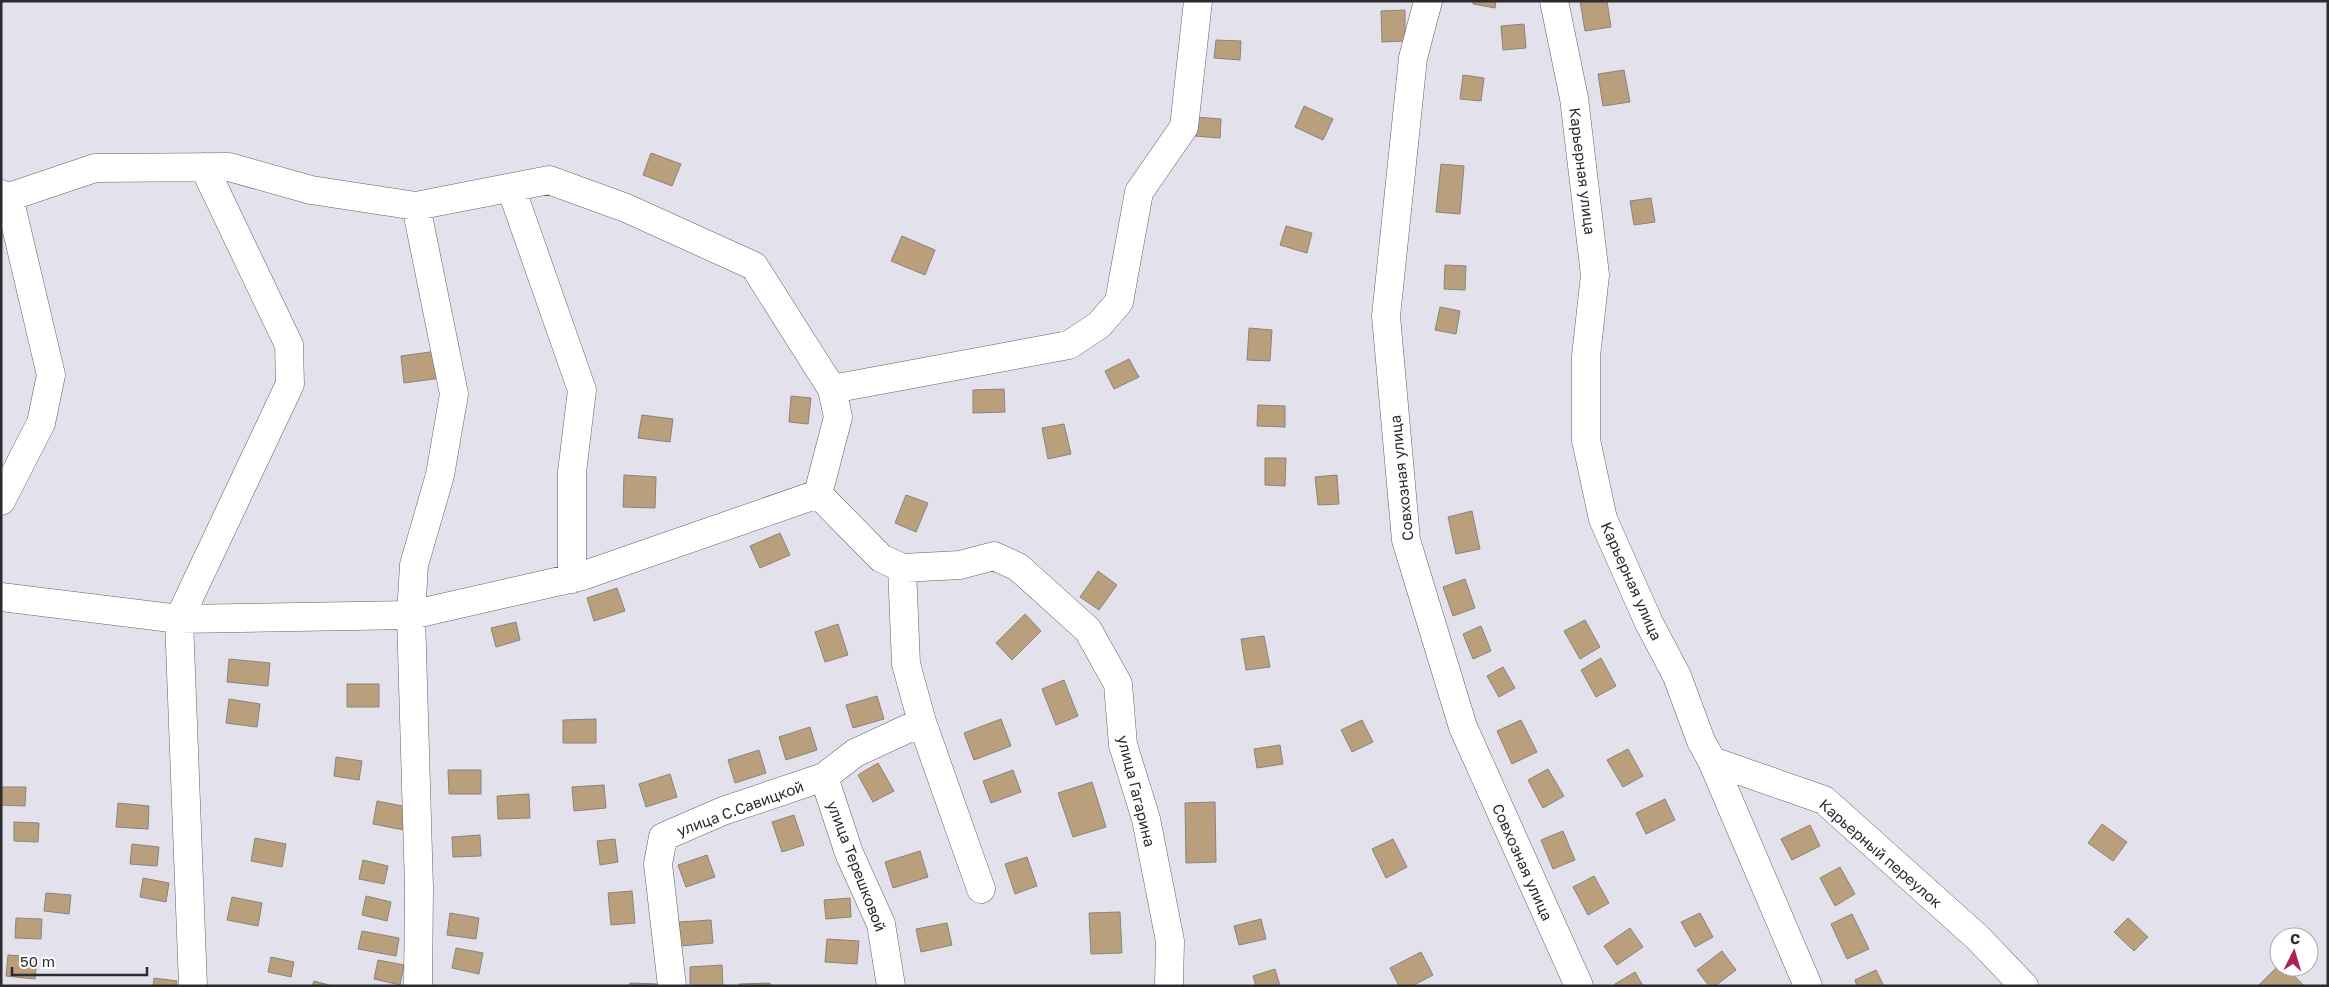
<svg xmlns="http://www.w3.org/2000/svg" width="2329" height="987" viewBox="0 0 2329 987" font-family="'Golos Text',sans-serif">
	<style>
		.building { fill: #ba9f7d; stroke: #8a847d }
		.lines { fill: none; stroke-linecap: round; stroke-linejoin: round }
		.minor-casing { stroke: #636169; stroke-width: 29 }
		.minor { stroke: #fff; stroke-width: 28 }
		.labels { text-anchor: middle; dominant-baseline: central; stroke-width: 4.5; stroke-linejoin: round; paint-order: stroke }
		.street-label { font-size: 15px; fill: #2c2b2f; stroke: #fff }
	</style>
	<rect width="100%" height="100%" fill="#e3e1eb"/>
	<path class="building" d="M1473 1H1496L1495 8 1473 4Z
		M1580 1H1607L1611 27 1585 31Z
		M1405 10V41L1382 42 1381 11Z
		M1524 24 1526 48 1503 50 1501 26Z
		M1216 40 1241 41 1240 60 1214 58Z
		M1624 70 1630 102 1603 106 1598 74Z
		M1463 75 1484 78 1481 101 1460 99Z
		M1304 106 1333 119 1323 140 1295 127Z
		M1196 117 1221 119 1220 138 1194 136Z
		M651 153 681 164 672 186 643 175Z
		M1441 164 1464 166 1460 214 1436 212Z
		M1651 198 1655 222 1634 225 1630 201Z
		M1286 226 1312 233 1307 253 1280 245Z
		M902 236 935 250 925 275 891 261Z
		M1445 265 1466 266 1465 290 1444 289Z
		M1440 307 1460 311 1456 334 1435 330Z
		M1249 328 1272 330 1270 361 1247 360Z
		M437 351 441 378 404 383 401 356Z
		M1129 359 1139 377 1114 389 1105 371Z
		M1004 389 1005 412 973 413V390Z
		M791 396 811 398 808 424 789 422Z
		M1258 405 1285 406V427L1257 426Z
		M642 415 673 419 670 442 638 438Z
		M1064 424 1071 454 1048 459 1042 428Z
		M1265 458H1286L1285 486 1265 485Z
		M624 475 656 477 655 508 623 507Z
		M1337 475 1339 504 1318 505 1315 477Z
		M906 495 928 503 916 532 895 523Z
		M1472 511 1480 549 1456 554 1448 517Z
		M780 533 790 555 760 568 750 546Z
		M1098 571 1117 585 1099 610 1080 597Z
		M1465 579 1475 608 1453 616 1443 587Z
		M617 588 625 611 594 621 587 598Z
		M1025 614 1041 631 1012 660 996 643Z
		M1585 620 1600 647 1580 659 1564 631Z
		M516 622 520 640 496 647 491 628Z
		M838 624 848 655 825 662 815 632Z
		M1481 626 1491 651 1473 659 1463 634Z
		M1264 636 1270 667 1246 670 1241 639Z
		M1601 658 1616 686 1596 697 1581 670Z
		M229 659 270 663 268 686 227 682Z
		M1503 667 1515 688 1499 697 1487 676Z
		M1064 680 1078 716 1056 725 1042 689Z
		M347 684H379V707H347Z
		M877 696 884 719 853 728 846 705Z
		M229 699 260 704 257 727 226 723Z
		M596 719V743H563V720Z
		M1001 719 1011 746 974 760 964 733Z
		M1362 720 1373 742 1352 752 1341 730Z
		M1521 720 1537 752 1512 764 1497 731Z
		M810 727 817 750 786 760 779 737Z
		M1280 745 1283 764 1257 768 1254 749Z
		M1628 749 1643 776 1623 787 1607 760Z
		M759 750 766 773 735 783 728 760Z
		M336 757 362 761 359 780 334 776Z
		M878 763 894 791 873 802 858 775Z
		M1548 769 1564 796 1543 808 1528 780Z
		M448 770H481V794H449Z
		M1013 770 1021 792 991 803 983 781Z
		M670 774 677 797 646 807 639 784Z
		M1092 782 1106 827 1073 837 1058 793Z
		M604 785 606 808 574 811 572 787Z
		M1 787H26L25 806 1 805Z
		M529 794 530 818 498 819 497 796Z
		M1665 799 1675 820 1646 834 1636 813Z
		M377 801 408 807 404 830 373 824Z
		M1215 802 1216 862 1186 863 1185 803Z
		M118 803 149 806 148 829 116 827Z
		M794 815 804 845 782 852 772 822Z
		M14 822 39 823 38 842 14 841Z
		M2102 824 2127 842 2113 861 2088 843Z
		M1810 825 1820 846 1792 860 1781 839Z
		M1563 831 1575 860 1553 869 1541 840Z
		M480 835 481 856 453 857 452 837Z
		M255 838 286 844 282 867 251 861Z
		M615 839 618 862 600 865 597 841Z
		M1393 839 1407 867 1386 878 1372 849Z
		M132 844 159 847 157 866 130 864Z
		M920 851 928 877 893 888 885 862Z
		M707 855 715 877 686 887 678 865Z
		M1027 857 1037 886 1015 894 1005 864Z
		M363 860 388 866 384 884 359 879Z
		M1840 867 1855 894 1835 906 1820 878Z
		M1594 876 1609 903 1588 915 1573 887Z
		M143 878 169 883 166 902 140 897Z
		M632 891 635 923 611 925 608 893Z
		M46 893 71 895 69 914 44 911Z
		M366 896 391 902 387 921 362 915Z
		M232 897 262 903 258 926 227 920Z
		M850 898 851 917 826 919 824 900Z
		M1120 912 1122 953 1091 954 1089 913Z
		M450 913 479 918 476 939 447 935Z
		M1700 913 1713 937 1695 947 1681 922Z
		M1852 914 1869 949 1847 959 1831 924Z
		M16 918 42 919 41 939 15 938Z
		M2128 918 2148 937 2134 951 2114 932Z
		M1261 919 1266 939 1239 945 1234 926Z
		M711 920 713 943 681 946 679 922Z
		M947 923 952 945 921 952 916 929Z
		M1630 928 1643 947 1617 965 1604 946Z
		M362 931 399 938 396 956 358 949Z
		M827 939 859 941 857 964 825 962Z
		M456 948 483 953 479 974 452 968Z
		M1722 951 1736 970 1715 986H1709L1697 970Z
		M1421 952 1433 975 1412 986H1399L1390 968Z
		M8 955 37 957 35 979 6 976Z
		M271 957 294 962 291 977 268 972Z
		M378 960 404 965 400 985 374 979Z
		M722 965 723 986H690V967Z
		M2279 965V967H2286L2304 986H2258Z
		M1275 969 1280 986H1256L1253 976Z
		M1876 970 1884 986H1857L1855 980Z
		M1635 972 1643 986H1616L1615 984Z
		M154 978 177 981 176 986H153Z
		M314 981 329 985V986H312Z
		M630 983 658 984V986H629Z
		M770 983V986H739V984Z"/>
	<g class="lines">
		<defs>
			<path id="minor" d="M1428 1 1413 58 1386 316 1406 540 1463 727 1579 986
				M1554 1 1574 98 1595 275 1586 356V440L1603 519 1649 623 1677 676 1701 741 1712 761 1808 986
				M511 188 582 390 572 472V579
				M1 194 9 197 95 168 229 167 311 190 416 206 549 180 626 208 754 266 832 389
				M416 206 454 394 440 475 414 565 411 615 419 888 418 986
				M818 494 881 558 902 568 960 565 994 556 1018 567 1088 630 1118 684 1123 745 1146 819 1170 941 1169 986
				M1 501 41 423 51 375 9 197
				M902 568 906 664 922 722 981 889
				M1 597 179 619 411 615 582 576 818 494 838 417 832 389 1069 345 1099 325 1119 302 1139 192 1184 127 1198 1
				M1712 761 1824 800 1977 937 2024 986
				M824 777 849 853 881 924 891 986
				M193 986 179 619 290 384 289 345 204 167
				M672 986 658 864 663 837 723 811 824 777 855 753 922 722"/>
		</defs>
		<use href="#minor" class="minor-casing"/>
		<use href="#minor" class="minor"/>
	</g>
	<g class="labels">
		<g class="street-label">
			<text transform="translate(1583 171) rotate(83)">Карьерная улица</text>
			<text transform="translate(1401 478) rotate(-96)">Совхозная улица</text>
			<text transform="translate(1632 581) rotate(66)">Карьерная улица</text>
			<text transform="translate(1137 791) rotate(76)">улица Гагарина</text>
			<text transform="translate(740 808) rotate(-20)">улица С.Савицкой</text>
			<text transform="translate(1881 853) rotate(41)">Карьерный переулок</text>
			<text transform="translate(1523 862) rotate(66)">Совхозная улица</text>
			<text transform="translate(857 866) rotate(69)">улица Терешковой</text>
		</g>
	</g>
	<rect width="2329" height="987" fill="none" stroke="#2c2b2f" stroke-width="5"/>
	<g transform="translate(2294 952) rotate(5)"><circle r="24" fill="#ffffff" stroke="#abaaac"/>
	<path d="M0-4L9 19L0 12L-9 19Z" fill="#af215a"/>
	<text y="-8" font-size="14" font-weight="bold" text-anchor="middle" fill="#2c2b2f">С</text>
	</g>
	<path d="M12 967v8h135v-8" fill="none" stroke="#2c2b2f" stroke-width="2.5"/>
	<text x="20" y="967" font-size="15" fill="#2c2b2f" stroke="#ffffff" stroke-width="4" paint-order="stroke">50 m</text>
</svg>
